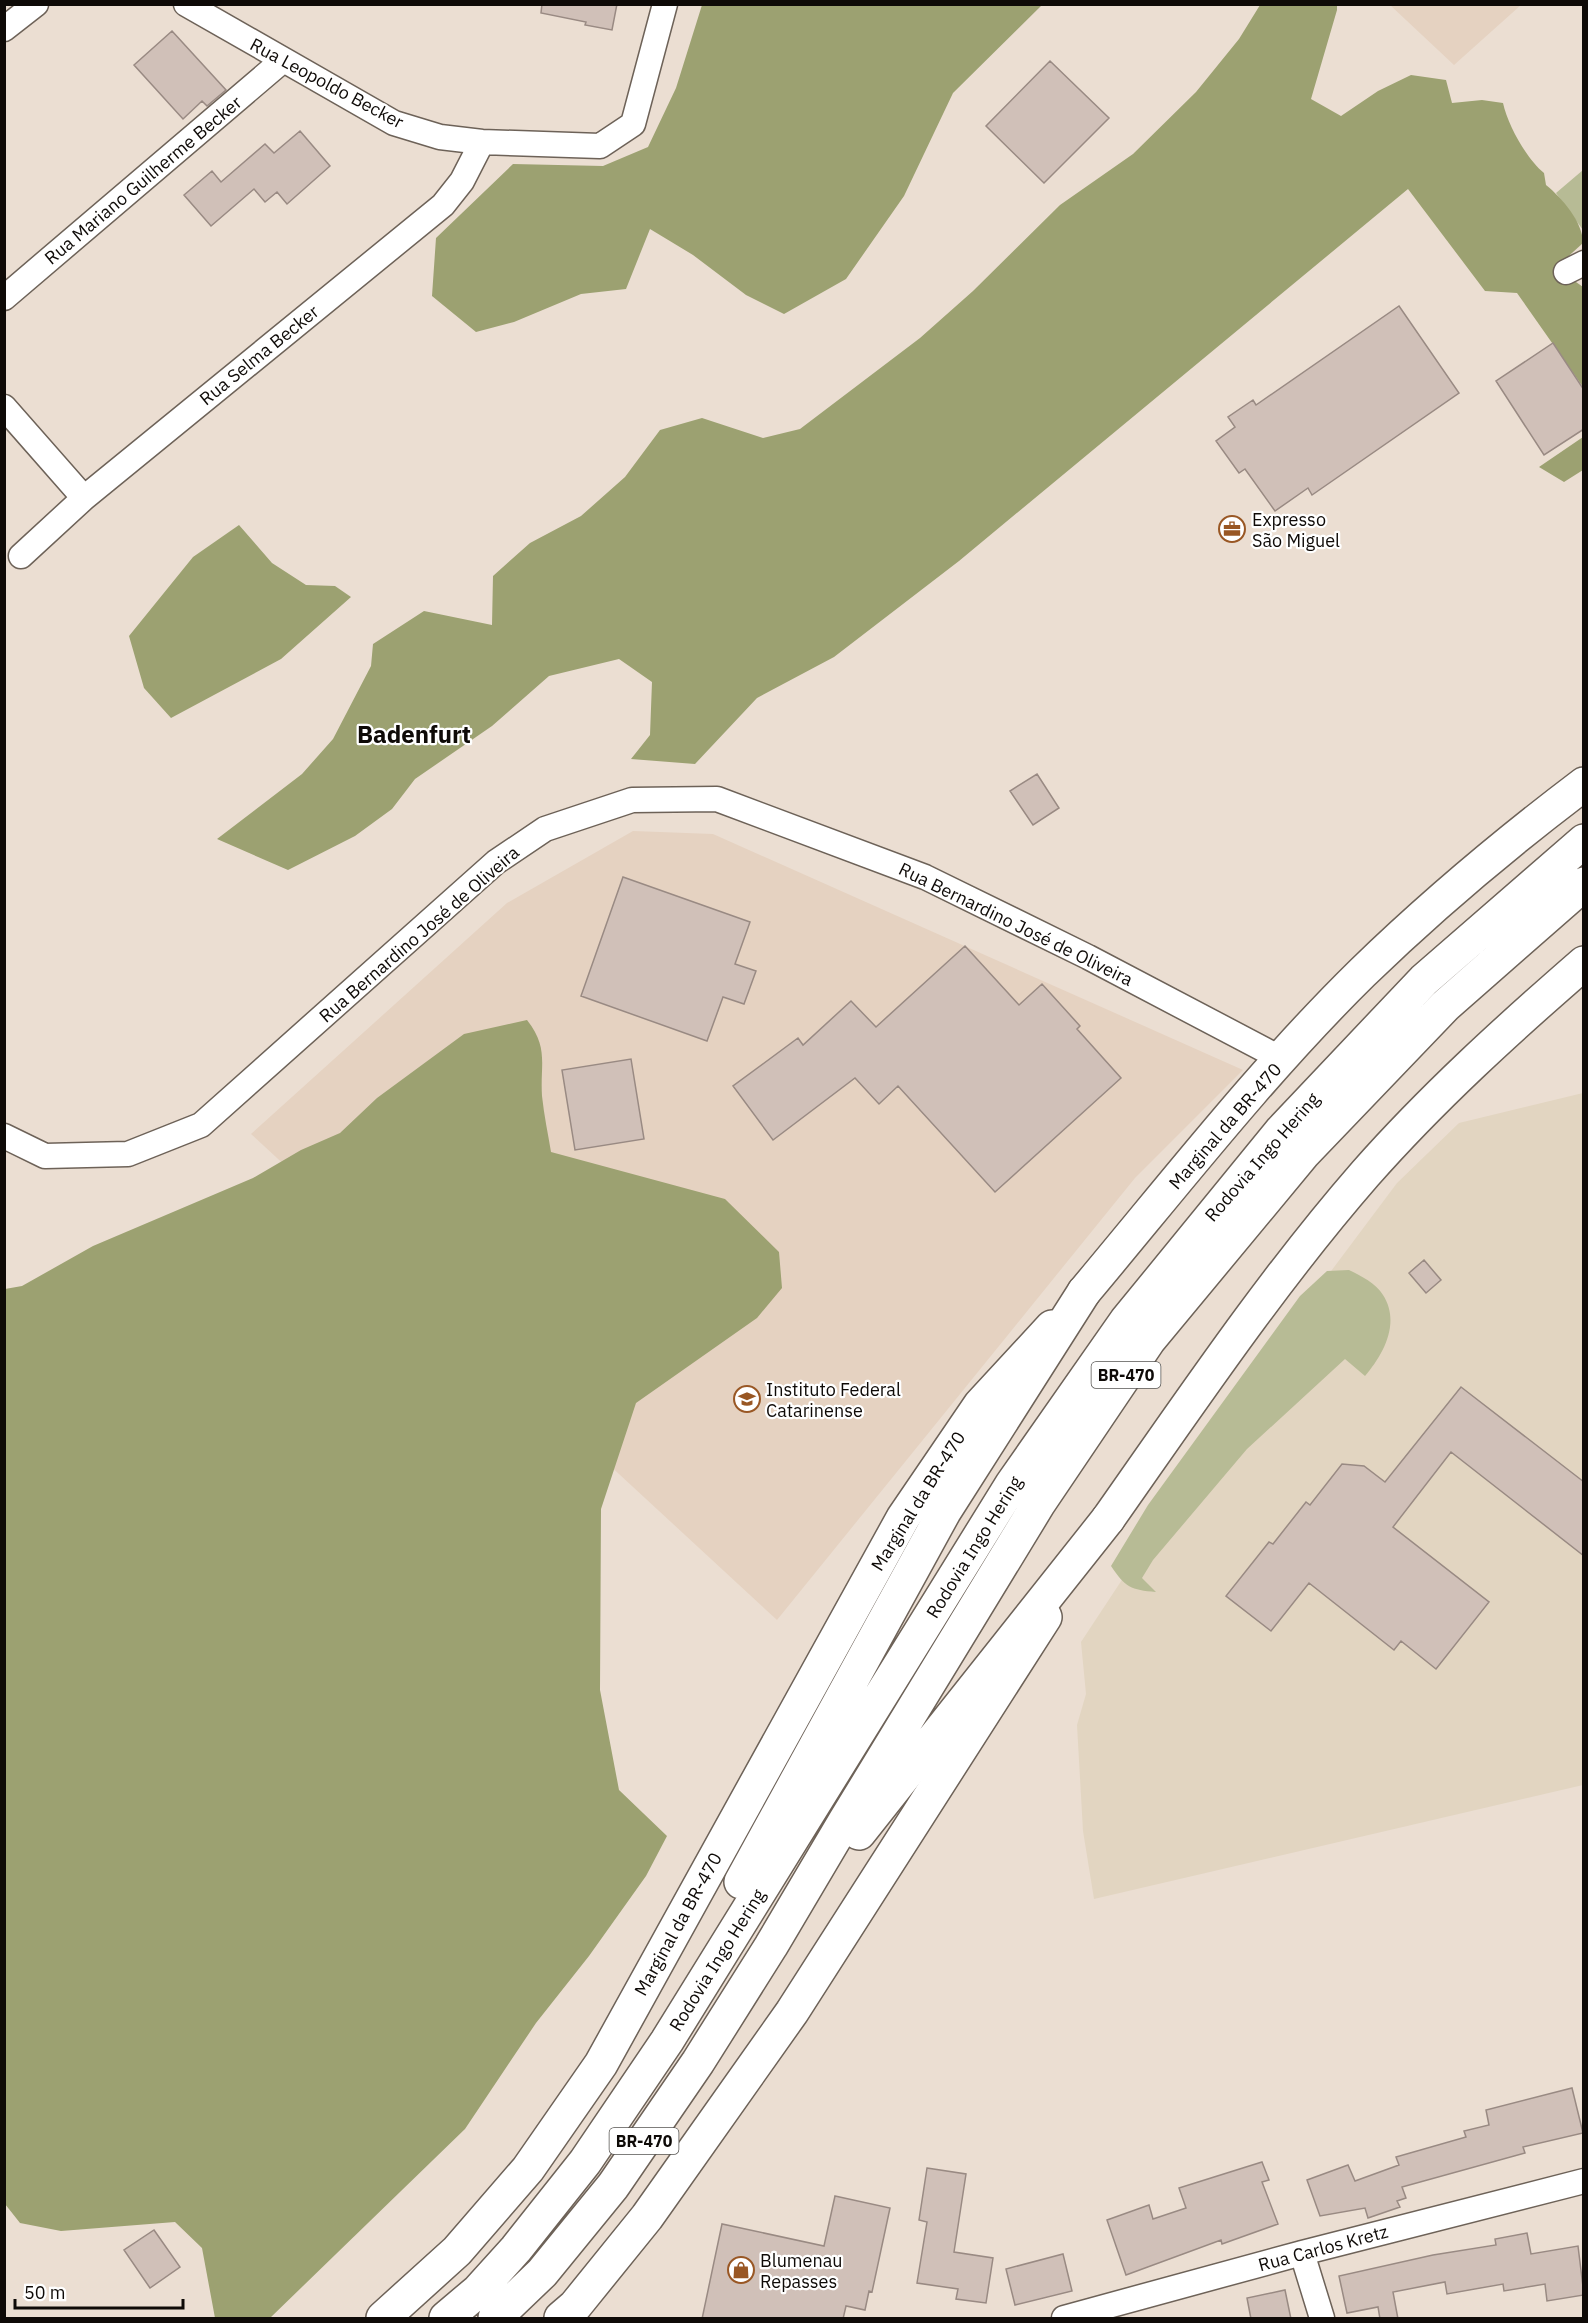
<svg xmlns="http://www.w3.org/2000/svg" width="1588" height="2323" viewBox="0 0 1588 2323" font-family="'IBM Plex Sans',sans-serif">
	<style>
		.built { fill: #e5d2c1 }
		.industrial { fill: #e2d5c1 }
		.green { fill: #b7bb95 }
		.forest { fill: #9ca171 }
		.building { fill: #d0c0b8; stroke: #998a83; stroke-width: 1.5 }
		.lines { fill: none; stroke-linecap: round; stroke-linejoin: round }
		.street-casing { stroke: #6d6258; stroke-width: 27 }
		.secondary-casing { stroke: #6d6258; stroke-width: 36 }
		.primary-casing { stroke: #6d6258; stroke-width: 36 }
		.highway-casing { stroke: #6d6258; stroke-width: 36 }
		.street { stroke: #fff; stroke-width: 24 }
		.secondary { stroke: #fff; stroke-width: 33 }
		.primary { stroke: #fff; stroke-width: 33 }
		.highway { stroke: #fff; stroke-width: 33 }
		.labels { text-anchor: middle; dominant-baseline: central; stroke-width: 4.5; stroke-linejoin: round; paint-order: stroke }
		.shield { fill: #fff; stroke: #565451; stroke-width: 1.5 }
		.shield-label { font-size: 16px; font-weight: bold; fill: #0e0a07 }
		.street-label { font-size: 18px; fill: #0e0a07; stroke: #fff }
		.poi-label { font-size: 18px; fill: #0e0a07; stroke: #fff; text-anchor: start }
		.district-label { font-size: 24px; font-weight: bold; fill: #0e0a07; stroke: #fff }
	</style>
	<rect width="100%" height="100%" fill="#ebded2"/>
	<path class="built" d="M1390 5H1521L1454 65Z
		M633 831 713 834 1243 1070 1135 1178 777 1620 251 1134 507 903Z"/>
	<path class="industrial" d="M1583 1093V1785L1094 1899 1083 1831 1077 1725 1086 1694 1081 1642 1284 1334 1397 1183 1459 1123Z"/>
	<path class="green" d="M1583 170V230L1556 193Z
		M1349 1270C1361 1276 1376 1283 1383 1295 1401 1323 1383 1355 1365 1376L1345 1359 1247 1449 1153 1560 1142 1578 1156 1592C1131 1590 1125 1587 1111 1566L1148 1505 1300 1296 1327 1271Z"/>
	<path class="forest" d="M702 5H1042L953 93 904 196 846 279 784 314 746 295 693 255 650 229 626 289 581 294 514 322 476 332 432 296 436 238 513 164 603 166 648 147 676 88Z
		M1260 5H1337V10L1311 99 1341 116 1378 91 1411 75 1446 80 1452 103 1482 100 1503 103C1508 126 1527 159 1544 173L1546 185C1562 198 1583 222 1583 243L1561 263 1576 282 1583 287V387L1517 293 1485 291 1408 189 959 561 834 657 757 698 695 764 631 759 650 735 652 682 619 659 549 676 492 726 415 779 392 809 355 836 288 870 217 839 302 774 333 739 371 666 373 644 424 611 492 625 493 576 530 543 581 516 625 477 660 430 702 418 763 438 800 429 920 338 973 291 1060 205 1133 154 1196 92 1239 39Z
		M1583 437V470L1564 482 1539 467Z
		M239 525 272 563 306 585 335 586 351 597 281 659 171 718 144 688 129 636 193 557Z
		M527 1020C549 1048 540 1064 542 1096 544 1115 548 1134 551 1152L725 1199 779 1252 782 1288 757 1318 636 1403 601 1509 600 1690 619 1790 667 1836 646 1876 589 1956 536 2023 465 2129 270 2318H215L202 2248 175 2222 61 2231 20 2223 5 2204V1289L22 1286 93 1246 253 1178 301 1150 340 1133 377 1098 464 1034Z"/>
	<path class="building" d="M542 4H617L612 30 585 25 586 22 541 13Z
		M172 31 226 90 207 106 202 101 183 119 134 65Z
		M1050 61 1109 118 1044 183 986 126Z
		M300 131 330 166 287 204 277 192 265 202 254 189 211 226 184 195 212 171 221 182 265 144 274 153Z
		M1399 306 1459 393 1312 495 1308 488 1275 511 1245 469 1239 473 1216 441 1235 427 1228 417 1253 400 1256 405Z
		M1553 343 1584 390V429L1544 455 1496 381Z
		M1037 774 1059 808 1033 825 1010 791Z
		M623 877 750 922 735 964 756 971 744 1004 723 997 707 1041 581 996Z
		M965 946 1019 1005 1042 984 1080 1026 1077 1029 1121 1078 995 1192 898 1086 879 1104 855 1078 773 1140 733 1086 798 1038 803 1045 851 1001 876 1027Z
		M631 1059 644 1139 575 1150 562 1070Z
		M1424 1260 1441 1280 1426 1293 1409 1273Z
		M1461 1387 1584 1482V1556L1451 1452 1393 1527 1489 1602 1436 1669 1401 1641 1394 1650 1309 1583 1271 1631 1226 1596 1269 1542 1273 1544 1306 1502 1310 1505 1342 1464 1364 1466 1385 1482Z
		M1572 2088 1583 2133 1523 2147 1525 2153 1402 2187 1406 2198 1397 2201 1400 2207 1368 2218 1365 2208 1320 2216 1307 2180 1348 2165 1355 2181 1399 2165 1396 2157 1466 2137 1464 2131 1489 2125 1486 2110Z
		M1262 2162 1269 2180 1262 2182 1278 2224 1222 2244 1221 2240 1126 2275 1107 2220 1149 2205 1153 2219 1186 2208 1179 2188Z
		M927 2168 966 2174 954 2252 993 2258 986 2303 956 2299 958 2289 917 2283 927 2222 919 2220Z
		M835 2196 890 2208 872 2292 869 2291 865 2310 846 2306 843 2319H702L722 2224 824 2246Z
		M154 2230 180 2267 150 2288 124 2250Z
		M1527 2233 1531 2254 1578 2246 1584 2295 1547 2301 1545 2284 1504 2291 1503 2284 1447 2294 1445 2282 1393 2292 1398 2319H1380L1378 2307 1347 2313 1339 2276 1433 2255 1496 2245 1495 2239Z
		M1063 2254 1072 2291 1015 2305 1006 2269Z
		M1285 2290 1291 2319H1251L1247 2298Z"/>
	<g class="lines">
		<defs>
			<path id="street" d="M186 4 394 123 440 137 482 142 600 146 633 124 665 4
				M4 29 36 4
				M1566 272 1584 263
				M4 298 282 61
				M4 407 84 498
				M21 556 84 498 443 205 462 181 482 142
				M4 1136 45 1156 128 1154 201 1125 496 862 545 829 632 800 717 799 925 877 1088 957 1282 1059
				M1302 2253 1322 2318
				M1064 2318 1302 2253 1584 2181"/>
			<path id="secondary" d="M383 2318 457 2251 528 2169 601 2064 903 1518 980 1405 1052 1327
				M561 2318 575 2306 647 2217 792 2012 1045 1617"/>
			<path id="primary" d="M1084 1292C1173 1186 1263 1070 1362 973 1432 905 1506 843 1584 784
				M1108 1519C1191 1401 1271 1282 1365 1174 1432 1098 1507 1030 1584 963"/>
			<path id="highway" d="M859 1833 1108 1519
				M741 1882 944 1512 1084 1292
				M446 2318 478 2291 516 2249 585 2162 667 2041 1012 1484 1126 1321 1282 1130 1424 980 1584 841
				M495 2318 542 2273 613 2186 698 2062 771 1946 845 1821 1039 1503 1149 1340 1304 1153 1445 1006 1584 884"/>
		</defs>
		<use href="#street" class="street-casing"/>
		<use href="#secondary" class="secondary-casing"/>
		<use href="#primary" class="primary-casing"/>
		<use href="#highway" class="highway-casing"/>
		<use href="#street" class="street"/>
		<use href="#secondary" class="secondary"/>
		<use href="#primary" class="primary"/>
		<use href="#highway" class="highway"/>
	</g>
	<defs>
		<symbol id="office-ring" viewBox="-11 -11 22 22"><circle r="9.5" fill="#fff" stroke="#995724" stroke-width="1.5"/><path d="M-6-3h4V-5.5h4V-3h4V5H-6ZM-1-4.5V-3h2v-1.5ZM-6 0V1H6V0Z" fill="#995724"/></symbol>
		<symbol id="university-ring" viewBox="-11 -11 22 22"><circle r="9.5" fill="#fff" stroke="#995724" stroke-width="1.5"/><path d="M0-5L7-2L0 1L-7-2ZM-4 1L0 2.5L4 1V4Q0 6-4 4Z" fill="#995724"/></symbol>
		<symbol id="shop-ring" viewBox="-11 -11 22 22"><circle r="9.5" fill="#fff" stroke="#995724" stroke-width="1.5"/><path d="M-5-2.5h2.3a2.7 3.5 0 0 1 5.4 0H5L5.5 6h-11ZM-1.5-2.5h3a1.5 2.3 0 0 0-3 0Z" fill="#995724"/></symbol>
	</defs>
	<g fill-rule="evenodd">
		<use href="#office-ring" x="1217" y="514" width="30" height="30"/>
		<use href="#university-ring" x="732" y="1384" width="30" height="30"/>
		<use href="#shop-ring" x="726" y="2255" width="30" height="30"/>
	</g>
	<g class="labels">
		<g class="shield">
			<rect x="1091.5" y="1362" width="69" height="26" rx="4.5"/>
			<rect x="609.5" y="2128" width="69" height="26" rx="4.5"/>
		</g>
		<g class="shield-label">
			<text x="1126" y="1375">BR-470</text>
			<text x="644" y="2141">BR-470</text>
		</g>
		<g class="street-label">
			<text transform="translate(327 83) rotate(28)">Rua Leopoldo Becker</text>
			<text transform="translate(143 180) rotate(-40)">Rua Mariano Guilherme Becker</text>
			<text transform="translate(259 355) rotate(-39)">Rua Selma Becker</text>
			<text transform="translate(1016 924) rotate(26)">Rua Bernardino José de Oliveira</text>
			<text transform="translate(419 934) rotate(-41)">Rua Bernardino José de Oliveira</text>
			<text transform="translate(1225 1126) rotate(-49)">Marginal da BR-470</text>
			<text transform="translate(1262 1157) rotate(-49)">Rodovia Ingo Hering</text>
			<text transform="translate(918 1501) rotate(-58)">Marginal da BR-470</text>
			<text transform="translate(974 1547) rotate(-58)">Rodovia Ingo Hering</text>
			<text transform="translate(678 1924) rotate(-61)">Marginal da BR-470</text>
			<text transform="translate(717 1960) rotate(-58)">Rodovia Ingo Hering</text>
			<text transform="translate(1323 2248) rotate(-15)">Rua Carlos Kretz</text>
		</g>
		<g class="poi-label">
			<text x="1252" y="519">Expresso<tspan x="1252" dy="21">São Miguel</tspan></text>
			<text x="766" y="1389">Instituto Federal<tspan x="766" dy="21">Catarinense</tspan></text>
			<text x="760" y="2260">Blumenau<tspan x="760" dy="21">Repasses</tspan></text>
		</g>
		<g class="district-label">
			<text x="414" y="734">Badenfurt</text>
		</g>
	</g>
	<rect width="1588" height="2323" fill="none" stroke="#0e0a07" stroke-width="12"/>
	<path d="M15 2299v9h168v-9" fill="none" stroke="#0e0a07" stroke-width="3"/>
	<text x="24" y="2299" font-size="18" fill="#0e0a07" stroke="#ffffff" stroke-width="4.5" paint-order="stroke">50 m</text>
</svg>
